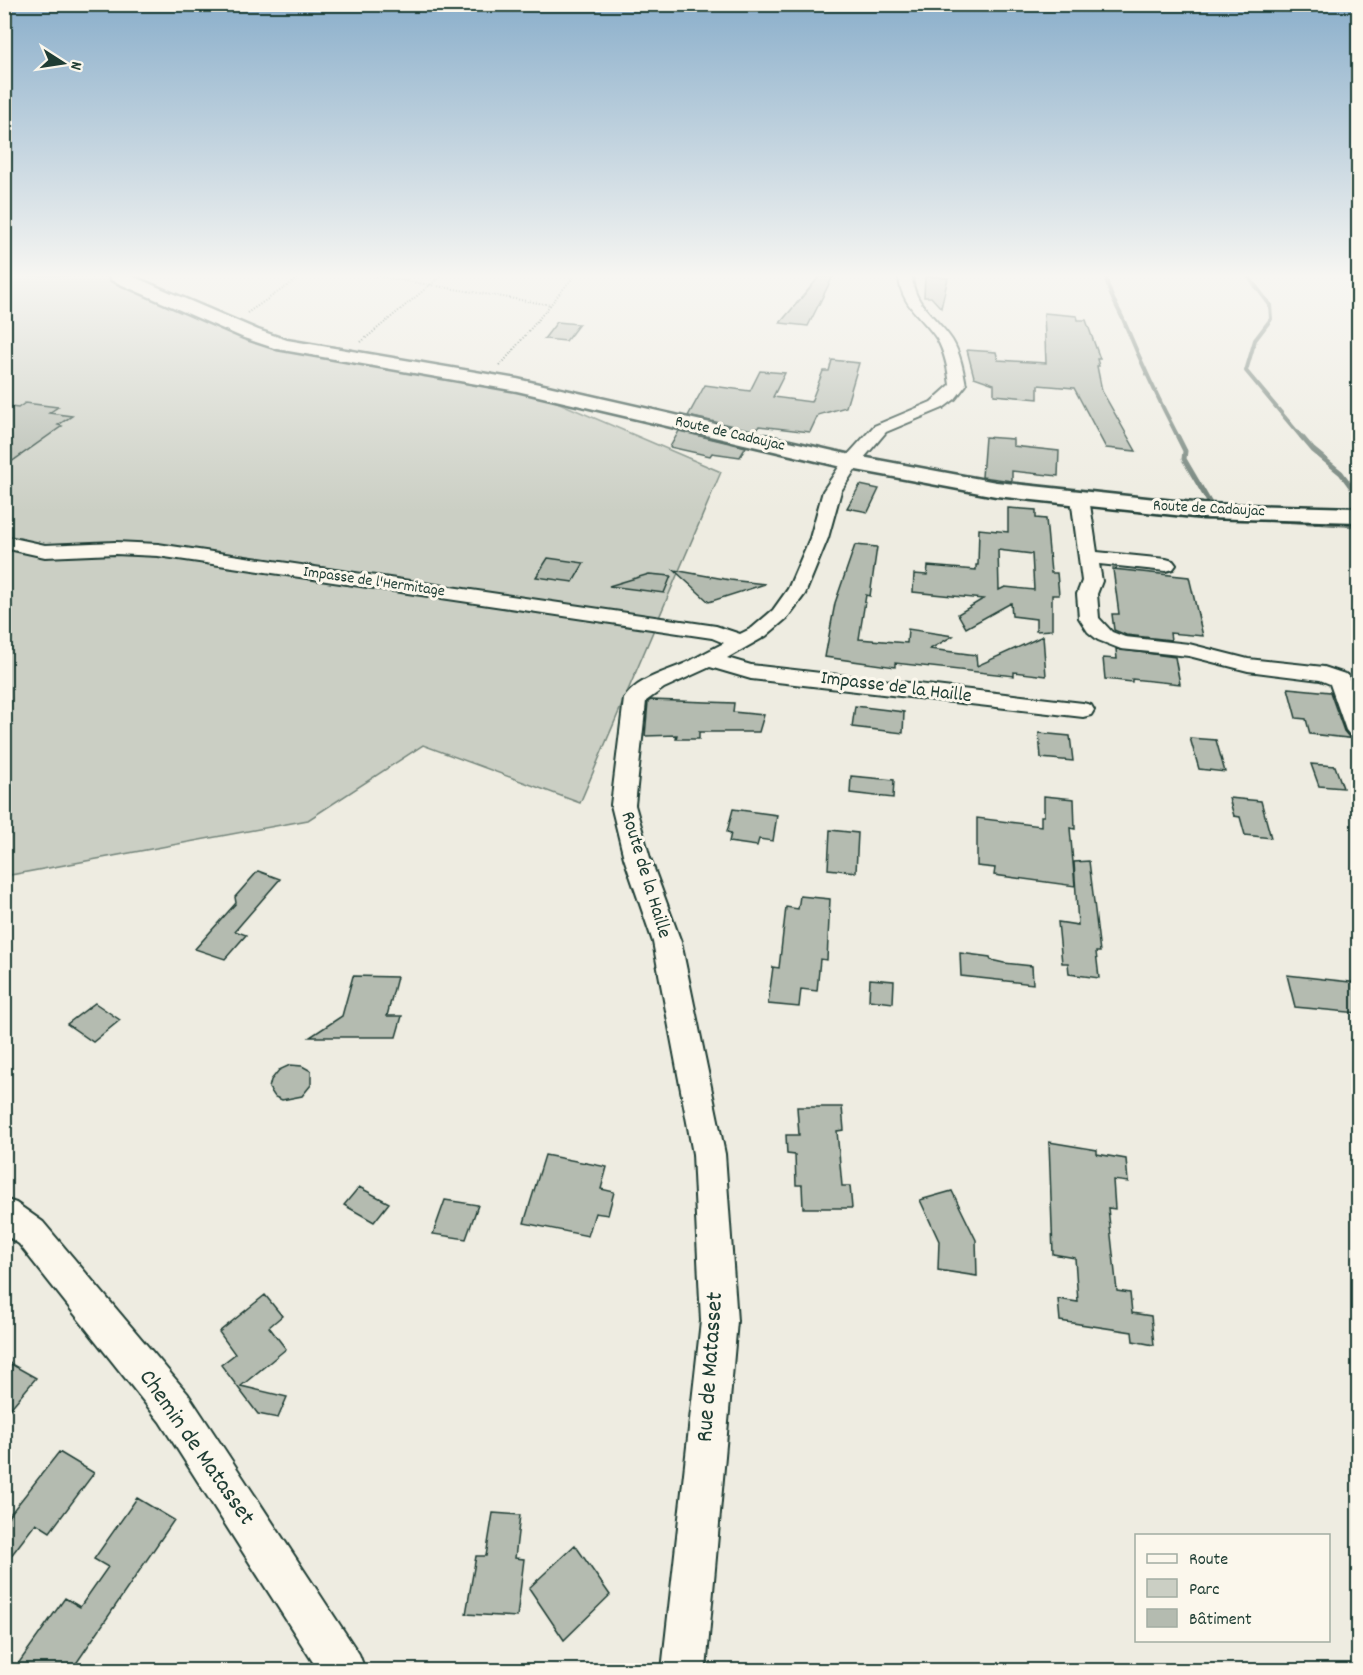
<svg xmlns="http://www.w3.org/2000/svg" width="1363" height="1675" viewBox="0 0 1363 1675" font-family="Dekko,sans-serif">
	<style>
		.green { fill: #cbcfc4; stroke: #75867c; stroke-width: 1.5 }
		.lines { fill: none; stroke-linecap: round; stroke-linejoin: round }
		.stream-far1 { stroke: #6c7d74; stroke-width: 4 }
		.stream { stroke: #6c7d74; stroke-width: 5 }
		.building { fill: #b4bbb0; stroke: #1f3d34; stroke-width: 1.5; fill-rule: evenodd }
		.minor-casing { stroke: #1f3d34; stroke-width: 4 }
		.tertiary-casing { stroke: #1f3d34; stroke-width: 5 }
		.path { stroke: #1f3d34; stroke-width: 2; stroke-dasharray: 1 2; stroke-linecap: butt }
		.minor { fill: #fbf7ec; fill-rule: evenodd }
		.tertiary { fill: #fbf7ec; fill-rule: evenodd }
		.labels { text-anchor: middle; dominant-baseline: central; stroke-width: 6; stroke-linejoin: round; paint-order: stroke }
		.far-street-label { font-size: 16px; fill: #1f3d34; stroke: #fbf7ec }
		.street-label { font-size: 20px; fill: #1f3d34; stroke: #fbf7ec }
		.near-street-label { font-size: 24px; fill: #1f3d34; stroke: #fbf7ec }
	</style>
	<rect width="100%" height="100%" fill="#eeece1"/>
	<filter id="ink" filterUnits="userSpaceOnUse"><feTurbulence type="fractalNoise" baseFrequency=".0167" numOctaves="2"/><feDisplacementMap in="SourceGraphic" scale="12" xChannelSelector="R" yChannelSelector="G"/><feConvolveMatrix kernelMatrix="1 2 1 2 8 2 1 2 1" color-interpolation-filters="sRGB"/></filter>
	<g filter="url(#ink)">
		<path class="green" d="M5 276H117L251 334 517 385 721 472 580 803 423 745 308 820 5 876Z"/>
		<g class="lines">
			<path class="stream-far1" d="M1106 276C1108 293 1116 304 1123 319 1140 360 1158 399 1179 439
				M1248 276 1270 305 1271 319 1255 340 1246 371 1303 439"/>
			<path class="stream" d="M1178 437 1185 451 1184 459 1212 507
				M1302 437 1313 450 1341 473 1358 496
				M1262 519 1358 525"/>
		</g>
		<path class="building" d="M820 276H833L808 326 780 323Z
			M925 276 948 278 941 308 931 297H924Z
			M1044 313 1077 316 1078 320H1086L1100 359H1097L1099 366H1097L1102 391 1136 451 1106 448 1074 388 1038 385V399L994 395V384L974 377 967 350 996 352 998 360 1046 363Z
			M557 322 579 324 566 341 544 339Z
			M832 360 859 363 846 407 818 415 810 432 759 426 756 431 688 416 705 385 750 391 760 371 785 373 773 397 811 402 823 371H829Z
			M25 403 58 407 49 413 72 416 58 425 62 426 4 467V406L18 408Z
			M679 431 746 447 740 457 712 453 710 456 670 447Z
			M985 437 1013 439V446L1059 451 1058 476 1012 471V481L982 477Z
			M860 485 879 489 868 512 847 508Z
			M1008 508 1036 510V518L1046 519 1051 573H1057L1059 595H1052V630L1036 631V619L1012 616 1011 603 966 628 958 614 983 599 913 592 914 574 927 575 928 566 976 570V565H978L979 529 1008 532ZM998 550 1032 554 1034 590 1005 587 999 590Z
			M855 545 877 547 870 596 866 595 859 639 907 643 908 629 953 636 930 649 976 655 977 666 1043 636 1046 676 1014 672V676L895 663V667L825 657 835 603Z
			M548 558 584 563 573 582 536 577Z
			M1113 569 1189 577 1203 636 1170 633 1171 640 1126 635 1114 630 1112 614H1119Z
			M674 570 730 580 765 584 709 602Z
			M649 574 671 576 664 593 609 586Z
			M1116 649 1175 657 1180 684 1132 679V682L1105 679 1103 658 1117 659Z
			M1288 688 1330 692 1344 731 1349 737 1357 739 1310 734 1306 719 1296 718Z
			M651 700 734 703 733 712 764 715 759 732H699V739H676L677 735 645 736 648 702Z
			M855 706 904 712 903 733 852 727Z
			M1039 733 1070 736 1073 761 1041 758Z
			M1190 738 1216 740 1225 772 1199 769Z
			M1311 764 1335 766 1343 788 1319 786Z
			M851 776 894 780 893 798 850 793Z
			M1044 796 1074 799 1075 829 1070 828 1075 886 994 875 995 868 977 866V818L1041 826V816H1044Z
			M1229 798 1261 801 1271 838 1245 835 1240 817 1234 816Z
			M733 809 777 815 773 841 759 839 757 846 729 842 731 833 727 832Z
			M830 830 858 833 856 872 828 869Z
			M1089 861 1100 952H1096L1099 978 1069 974 1068 963H1062L1058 922 1078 925 1074 862Z
			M258 871 280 879 235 931 246 935 225 959 195 949 236 903 235 897Z
			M800 896 830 899 827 960 820 959 817 991 801 989 799 1007 768 1004 773 967 779 968 786 907 798 909Z
			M960 953 990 957 991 960 1004 963 1032 966 1033 984 961 976Z
			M1287 975 1359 983V1013L1295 1007Z
			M353 976 397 977 387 1016H402L396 1037H310L342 1016Z
			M870 979 894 981 893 1003 869 1000Z
			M95 1003 120 1020 93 1042 67 1024Z
			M290 1065 302 1066 311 1071V1085L302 1096 282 1100 275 1097 269 1088 271 1080 279 1070Z
			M797 1107H842L844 1130 837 1131 842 1186H850L852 1208H803L802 1185H796L795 1155 787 1154 786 1135H799Z
			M1049 1142 1097 1150V1154L1126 1159 1128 1182 1113 1180 1115 1209 1108 1208 1117 1291 1130 1293 1132 1313 1151 1316 1154 1345 1133 1341 1132 1332 1060 1321 1058 1299 1078 1302 1075 1258 1053 1254Z
			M545 1155 607 1167 601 1189 614 1192 608 1215 595 1213 588 1236 524 1223Z
			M359 1187 389 1203 374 1222 344 1205Z
			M952 1191 976 1240 977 1276 938 1270 939 1241 920 1200Z
			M445 1200 478 1205 466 1239 433 1234Z
			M265 1295 282 1316 269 1327 286 1349 241 1386 287 1397 278 1418 258 1414 221 1365 235 1354 219 1332Z
			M4 1360 36 1378 4 1416Z
			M59 1452 94 1473 50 1532 36 1523 4 1565V1522Z
			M137 1498 174 1520 71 1671H13L65 1598 80 1607 108 1567 94 1559Z
			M493 1513 520 1515 515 1558 524 1559 517 1617 466 1614 476 1556H486Z
			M575 1545 610 1595 564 1640 529 1588Z"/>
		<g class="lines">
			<defs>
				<path id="minor" d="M899 276H912C913 305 937 317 952 340 960 353 963 369 966 385L955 399 943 408 886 432 858 465 841 491 828 538 805 594 787 618 766 636 727 658 751 665 1083 703 1091 705 1094 710 1091 715 1083 717 751 679 710 667 664 688 646 701 635 805 650 858 681 942 725 1154 737 1321 706 1670H662L701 1321 693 1154 653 942 624 858 611 805 624 699C638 677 668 672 690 661 701 655 712 649 724 643L712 638 158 556 115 554 45 557 4 548V536L45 545 115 542 158 544 716 626 740 634 752 628 773 610 788 589 810 538 823 491 845 458 874 426 931 402 950 385C948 369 945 353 937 339 923 317 900 305 899 276Z
					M1080 493 1086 494 1089 498 1097 552 1166 559 1173 561 1176 565 1173 569 1166 571 1099 564 1102 581 1097 594 1099 618 1112 632 1125 637 1189 644 1248 659 1324 667 1348 675 1358 700V737L1350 735 1346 730 1330 684 1320 680 1248 671 1189 656 1121 649 1098 640 1088 632 1079 618 1077 594 1082 581 1071 498 1074 494Z
					M4 1199 16 1203 43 1222 188 1394 359 1654 365 1670H318L160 1422 19 1244 4 1234Z"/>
				<path id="tertiary" d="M109 276H132L258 330 287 340 517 379 851 455 996 482 1203 504 1358 508V522L1203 518 996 496 851 469 517 391 277 349 244 338 111 280Z"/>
			</defs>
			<use href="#minor" class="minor-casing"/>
			<use href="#tertiary" class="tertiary-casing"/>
			<path class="path" d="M376 276 551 305
				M247 313 302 276
				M361 342 441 276
				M500 366 574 276"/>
			<use href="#minor" class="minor"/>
			<use href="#tertiary" class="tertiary"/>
		</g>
	</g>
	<linearGradient id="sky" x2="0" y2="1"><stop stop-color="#8bafcb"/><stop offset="0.54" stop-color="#f7f6f2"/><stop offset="1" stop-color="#f7f6f2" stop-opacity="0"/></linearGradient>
	<rect width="1363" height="511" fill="url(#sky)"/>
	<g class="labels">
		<g class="far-street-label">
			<text transform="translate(730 434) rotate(13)">Route de Cadaujac</text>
			<text transform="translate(1209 509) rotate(3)">Route de Cadaujac</text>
			<text transform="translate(374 582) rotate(8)">Impasse de l'Hermitage</text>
		</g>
		<g class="street-label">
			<text transform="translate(896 688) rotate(7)">Impasse de la Haille</text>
			<text transform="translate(645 875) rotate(73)">Route de la Haille</text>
		</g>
		<g class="near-street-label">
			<text transform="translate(711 1367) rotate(-86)">Rue de Matasset</text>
			<text transform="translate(196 1448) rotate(55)">Chemin de Matasset</text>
		</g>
	</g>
	<rect width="1363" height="1675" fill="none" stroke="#fbf7ec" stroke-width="24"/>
	<rect x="12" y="12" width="1339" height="1651" fill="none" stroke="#1f3d34" stroke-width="2" filter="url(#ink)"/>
	<rect x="1135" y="1534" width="195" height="108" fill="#fbf7ec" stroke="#a3ada2" stroke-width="1.5"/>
	<rect x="1147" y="1554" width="30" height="9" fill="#fbf7ec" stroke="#a3ada2" stroke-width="1.5"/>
	<text x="1189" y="1564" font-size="18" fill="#1f3d34">Route</text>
	<rect x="1147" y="1579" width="30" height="18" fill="#cbcfc4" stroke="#a3ada2" stroke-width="1.5"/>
	<text x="1189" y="1594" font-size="18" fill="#1f3d34">Parc</text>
	<rect x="1147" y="1609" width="30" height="18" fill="#b4bbb0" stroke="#a3ada2" stroke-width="1.5"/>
	<text x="1189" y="1624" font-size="18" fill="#1f3d34">Bâtiment</text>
	<g transform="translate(63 63) rotate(102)" stroke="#fbf7ec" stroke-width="4.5" paint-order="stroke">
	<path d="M0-4.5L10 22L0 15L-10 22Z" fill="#1f3d34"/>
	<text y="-9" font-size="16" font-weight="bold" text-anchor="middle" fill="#1f3d34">N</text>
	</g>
</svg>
